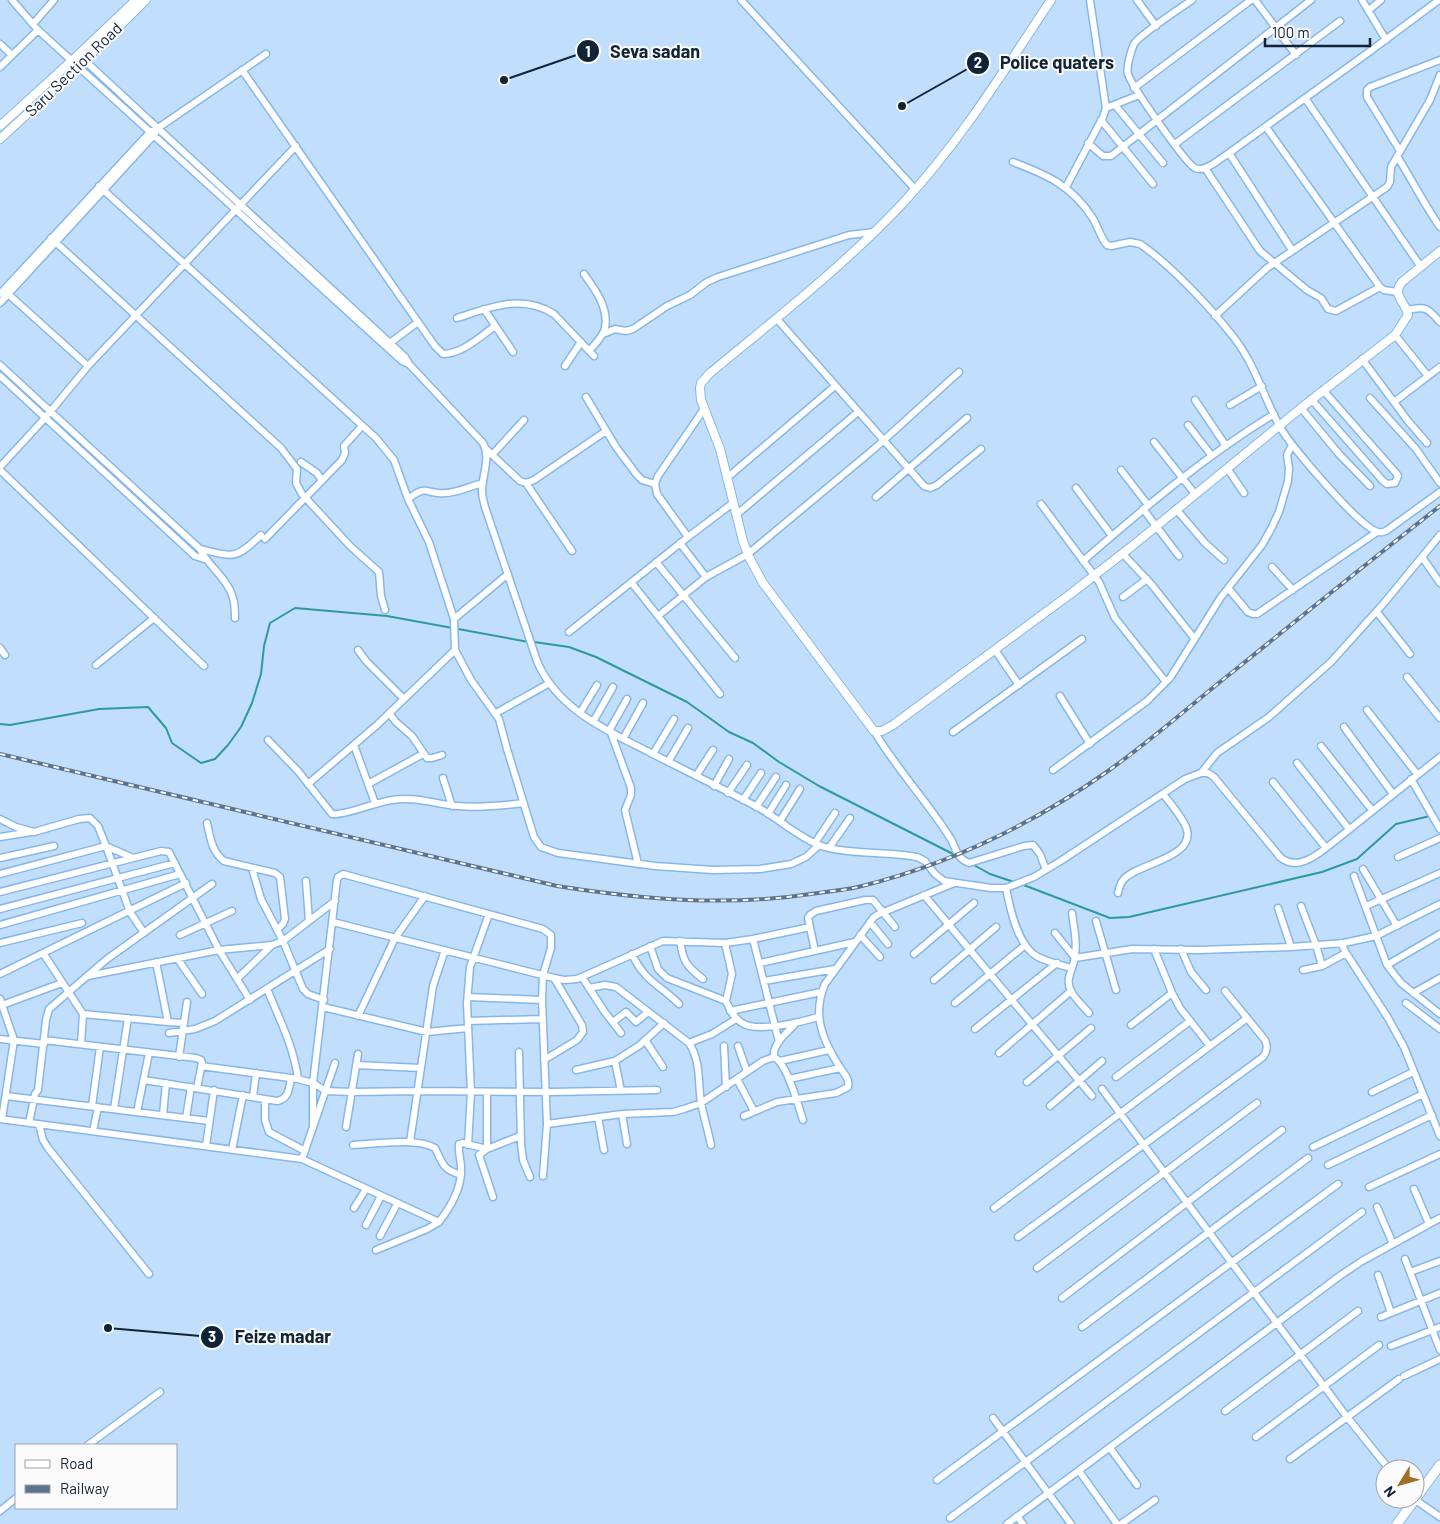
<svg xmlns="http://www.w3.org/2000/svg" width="1440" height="1524" viewBox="0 0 1440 1524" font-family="Barlow,sans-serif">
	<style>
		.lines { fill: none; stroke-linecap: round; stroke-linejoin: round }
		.stream { stroke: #2e9b96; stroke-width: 2 }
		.minor-casing { stroke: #87b7e9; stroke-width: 9 }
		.tertiary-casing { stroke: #87b7e9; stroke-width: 10 }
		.secondary-casing { stroke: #87b7e9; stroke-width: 11 }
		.minor { stroke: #fff; stroke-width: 6 }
		.tertiary { stroke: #fff; stroke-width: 8 }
		.secondary { stroke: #fff; stroke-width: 9 }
		.rail-casing { stroke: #5d738c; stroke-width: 4 }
		.rail { stroke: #fbfbfb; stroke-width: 2; stroke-dasharray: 5.5; stroke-linecap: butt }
		.labels { text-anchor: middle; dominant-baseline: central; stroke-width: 4; stroke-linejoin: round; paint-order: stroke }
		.street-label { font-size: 16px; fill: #112337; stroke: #fbfbfb }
		.leader { fill: none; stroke: #112337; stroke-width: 2 }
		.callout-dot { fill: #112337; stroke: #fbfbfb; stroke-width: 2 }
		.mark-label { font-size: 15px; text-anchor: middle; font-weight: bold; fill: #fff }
		.callout-label { font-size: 18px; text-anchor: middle; font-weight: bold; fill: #112337; stroke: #fbfbfb; stroke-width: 4; stroke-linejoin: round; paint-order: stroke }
	</style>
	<rect width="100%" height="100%" fill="#c1defd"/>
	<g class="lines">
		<path class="stream" d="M534 642 569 647 596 657 687 702 729 732 753 743 779 762 819 786 957 856
			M0 724 10 725 99 709 148 707 166 728 172 743 201 763 215 759 228 745 241 727 252 703 261 674 264 646 270 623 295 608 387 616 529 642
			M972 864 990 874 1014 882
			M1021 884 1110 918 1129 917 1322 872 1357 859 1396 824 1430 816"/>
		<defs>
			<path id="minor" d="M12 0 38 30 72 61 402 361 409 364
				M741 0 915 189
				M1137 0 1156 26
				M1192 0C1182 7 1138 36 1134 44 1131 51 1126 67 1128 74 1131 85 1186 164 1195 168 1205 173 1221 158 1229 153L1369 52 1439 0
				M1255 0 1296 55
				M1362 0 1386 40
				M1369 10 1381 0
				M33 24 54 0
				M0 44 12 55
				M82 58 405 357 409 364 483 443C491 458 482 475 482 491 482 497 484 502 485 507L537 661C557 709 606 730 649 752 686 771 724 789 761 809 780 820 798 837 819 845 845 855 887 851 917 857L925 861 935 874 944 881 991 888H1006L1034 877 1059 862 1185 779 1201 773H1208L1214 777 1280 857C1295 870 1312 859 1326 848L1440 757
				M0 67 38 30
				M242 70 418 322 390 343
				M1134 88 1251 0
				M1305 98 1421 267
				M1115 105 1163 163
				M1106 108 1139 95
				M1101 120 1153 184
				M1266 127 1380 287 1384 290 1397 292
				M1088 143 1103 156H1111L1311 0
				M1175 144 1340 21
				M1400 151 1367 97V90L1370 87 1440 60
				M1229 153 1292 250
				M1397 156C1412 180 1424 204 1440 227
				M1013 162C1047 175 1071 185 1092 217 1098 226 1100 237 1107 245L1111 246 1130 242 1140 244C1172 266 1211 308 1235 339 1255 365 1264 398 1280 427 1291 446 1359 527 1378 532 1382 533 1382 532 1386 531L1440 492
				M1205 168 1260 251 1307 290 1321 298 1328 309 1336 311 1380 287
				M99 186 376 438 394 460 408 499 429 542 454 619 455 650 471 680 499 719 507 749 534 837 541 847 558 853 655 866 713 870 760 869 791 864 806 857 819 845
				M1066 187 1103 117 1106 108 1090 0
				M51 238 281 448 297 469 296 483 302 494 350 546 379 572 381 596 385 610
				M584 274C595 289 609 308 605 328 603 337 594 345 589 351
				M6 292 88 366
				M0 294 150 132 158 128 266 54
				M0 303 155 134
				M484 309 513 352
				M1407 310C1426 306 1428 308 1440 322
				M1215 316 1267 268 1387 187 1390 182 1391 167 1430 100 1440 75
				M457 318C489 308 522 293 554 314L594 356
				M776 318 924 486 930 488 937 485 981 449
				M418 322 435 346 443 354C462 354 481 336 495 326
				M603 334 615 329 626 331 633 329 667 306 690 295 707 282 718 277 849 235 874 232
				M1395 335 1428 376
				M1362 359 1408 421 1427 443
				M0 365 200 549C208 566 226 577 232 595 235 602 235 611 235 618
				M565 366 581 342
				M0 376 195 556 204 559
				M586 397 616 447 637 475 642 480 655 484
				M1370 398 1416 449 1440 483
				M1311 399 1383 481 1387 484 1395 483 1398 476 1396 473 1323 390
				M1195 400 1226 446
				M1394 402 1440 367
				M1230 405 1262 386
				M1301 408 1339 454 1370 486
				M1188 425 1212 456
				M1154 442 1195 494
				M486 449 520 481 526 483 534 480 606 431
				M492 455 524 420
				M301 462 317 473 322 481
				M0 467 45 418 88 366 296 146
				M1227 468 1244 493
				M0 470 204 666
				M1121 470 1148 505
				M728 477 835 386
				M526 483 572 551
				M1076 488 1112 536
				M876 497 967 418
				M408 499C429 483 425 495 445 493 457 493 471 486 483 483
				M1041 504 1099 582 1115 618 1166 682
				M1143 509 1179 556
				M1176 509 1205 543 1224 560
				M736 515 858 412
				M688 537 657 494 655 484 658 476 704 409
				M265 539 342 460 345 453 344 446 362 426
				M680 543 706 577
				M200 549C234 557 235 560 261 535
				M1123 554 1152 585 1194 638
				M1422 557 1440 583
				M1083 561C1144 508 1205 456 1274 414
				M656 562 735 658
				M1272 567 1293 590
				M631 582 720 694
				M1228 588 1248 612 1253 614H1257L1377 532
				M1123 597 1147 579
				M1377 612 1410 654
				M658 616 706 577 748 554 874 449 959 372
				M454 619 508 574
				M569 632 688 537 733 503
				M0 648 5 655
				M358 650 366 661 404 699
				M995 650 1019 685
				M96 665 154 618
				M1407 677 1440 718
				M1060 696 1090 744
				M1367 710 1417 774
				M389 713 396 722 412 736 427 758H432L442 755
				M496 713 548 684
				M580 713 597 685
				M593 722 613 687
				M1344 727 1393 794
				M609 731 627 699
				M874 731C896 768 925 799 949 836 957 847 954 857 969 863L1024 846 1033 845 1040 854 1046 870
				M953 732 1082 639
				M611 733 631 788V795L625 810 638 864
				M623 739 643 703
				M268 740 298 771 332 814C344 816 376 802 392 800 414 796 435 804 457 806 480 808 501 806 523 803
				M354 745 375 803
				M1321 746 1372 810
				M653 754 674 719
				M668 762 688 728
				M1297 763 1349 829
				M1053 770 1147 701 1170 678 1221 597 1262 545 1271 529 1279 512 1288 481 1289 468 1287 455 1292 445
				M1201 773 1217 753 1269 717 1331 662 1384 603 1440 535
				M696 776 713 750
				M443 778 452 806
				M1411 779 1440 829
				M1273 782 1326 848
				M308 784 377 725 455 650
				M368 784 423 754
				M714 786 729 759
				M728 793 747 765
				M743 800 761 773
				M756 807 776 777
				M768 814 786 785
				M0 819 16 827 34 832 79 819 90 818 98 826 106 846 133 858
				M780 821 800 789
				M207 823C210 837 212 852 224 861L275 873 280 877 285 919 283 924 277 930
				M0 837 31 832
				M815 843 835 813
				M829 848 850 818
				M1398 857 1440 838
				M0 858 54 846
				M252 868 261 899 283 941 303 989 308 994 324 1000
				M1363 869 1397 926
				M0 874 106 846 130 912 144 933
				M1354 876 1387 965 1401 983 1440 1014
				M306 881 309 921
				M1006 888C1010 909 1018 947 1038 957 1048 962 1060 965 1071 968
				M0 892 161 851 169 852 219 950 250 1000
				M1118 893C1119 888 1120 883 1124 879 1137 864 1194 858 1187 830 1184 819 1170 803 1163 794
				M924 895 1092 1096
				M1301 906 1316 945 1322 966
				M1366 906 1440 873
				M1278 908 1291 947
				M0 909 175 863
				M1072 913C1074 929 1078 944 1074 961 1072 971 1065 980 1071 991 1075 999 1083 1006 1089 1013
				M1096 921 1116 990
				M333 922 554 978 564 980 577 979 663 941 725 943 753 939 810 927
				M870 922 888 944
				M0 925 180 874
				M1055 933 1075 958 1132 949 1199 950 1291 947 1344 943 1376 936 1440 904
				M180 935 232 911
				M860 935 880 957
				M753 939 779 1042
				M680 941C683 961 686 966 703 979
				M0 943 82 923
				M725 943 732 974 726 1001C730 1010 734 1018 742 1023 757 1033 801 1022 818 1017
				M1341 943 1346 953 1388 1018 1404 1047 1440 1136
				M650 946 658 969 667 978 726 1001
				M1154 949 1172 993 1180 1008 1210 1046
				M1181 949 1191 972 1206 990
				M815 951 808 918 810 915 816 911 865 900H873L895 927
				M632 954C645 982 659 984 679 1004
				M914 954 974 903
				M45 956 83 1014 168 1022
				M177 958 202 994
				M156 962 168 1022 184 1023
				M760 963 855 942
				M1387 965 1440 934
				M1303 970 1322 966 1346 953
				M0 974 186 883
				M88 976 219 950 272 945 283 941 335 901
				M582 977 604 1011 621 1033
				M237 979 272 945
				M934 980 996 927
				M764 981 835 969
				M589 988 605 985 616 987 689 1043C701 1061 698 1083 701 1103 704 1117 708 1131 711 1145
				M267 989C279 1018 294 1047 298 1079
				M1413 993 1440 978
				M468 997 542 1000
				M0 999 14 1040 2 1119
				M955 1003 1024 946
				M1406 1003 1440 1029
				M2 1005 62 983
				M323 1007 427 1032 468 1028
				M730 1011 821 992
				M358 1016 395 938 425 896
				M468 1021 542 1019
				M613 1022 626 1012 636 1022 648 1012
				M795 1024C787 1033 772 1044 774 1057 787 1063 798 1105 803 1120
				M1131 1025 1172 993
				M975 1029 1057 963
				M169 1033 195 1029 215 1021 330 949
				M0 1039 44 1044
				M44 1040 196 1058 201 1060 202 1063 197 1088
				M645 1040 663 1067
				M689 1043 712 1034 736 1019
				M81 1044 83 1014
				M724 1046 726 1087
				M738 1046 747 1072
				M519 1052 521 1144 523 1160 530 1177
				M999 1053 1071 991
				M179 1057 187 1002
				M544 1060 577 1040 583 1032 582 1025 554 978
				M615 1061 621 1091
				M780 1061 829 1050
				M356 1065 421 1068
				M201 1066 298 1079 313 1083 326 1091 352 1092 418 1091 551 1092 657 1090
				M576 1070 615 1061 640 1045 664 1023
				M1116 1077 1190 1021
				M737 1079 754 1111
				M789 1079 840 1068
				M144 1080 277 1101C289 1099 289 1088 291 1078
				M1027 1082 1091 1028
				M1102 1089 1347 1417 1389 1469
				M1372 1092 1413 1072
				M6 1096 209 1121
				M253 1097 256 1073
				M265 1100V1120L269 1132 305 1151
				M92 1106 100 1047
				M1050 1106 1102 1061
				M114 1109 128 1018
				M137 1112 149 1053
				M622 1114 627 1144
				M163 1115 166 1083
				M744 1116 777 1102 836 1093 848 1087C850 1078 843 1073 839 1066 822 1039 812 1014 825 984L874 917 879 914 954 883
				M598 1117 604 1150
				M186 1118 191 1087
				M0 1119 302 1159 439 1222C451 1206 462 1188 461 1168 461 1160 458 1152 459 1144L463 1143 487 1149V1092
				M29 1123 35 1094 38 1090 46 1020 49 1009 107 959 212 884
				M39 1124 43 1140 48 1148 149 1274
				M547 1124 622 1114 673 1112 684 1109 701 1103 763 1061 774 1057
				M346 1127 358 1054
				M313 1128V1083L337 880 338 877 343 874 543 929 551 935V948L543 975 542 1000 547 1124 543 1176
				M93 1131 98 1107
				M410 1142 433 986 445 950
				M353 1145C375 1144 416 1137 435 1148 443 1164 442 1169 461 1175
				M468 1145 471 1092 467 1003 470 967 489 914
				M206 1146 214 1090
				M1313 1147 1423 1094
				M232 1150 243 1095
				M302 1159 335 1063
				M1328 1165 1432 1115
				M1369 1187 1440 1154
				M1414 1189 1429 1224
				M493 1197 479 1155 487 1149 520 1136
				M1377 1207 1393 1244
				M354 1208 366 1189
				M994 1208 1246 1019
				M366 1225 381 1196
				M380 1236 397 1204
				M1018 1237 1263 1057C1267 1051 1268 1047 1265 1040L1225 991
				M376 1250 427 1229 439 1222
				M1405 1259 1440 1350
				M1037 1268 1257 1103
				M1410 1272 1440 1261
				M1378 1275 1391 1313
				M1062 1298 1282 1130
				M1381 1317 1440 1293
				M1082 1327 1308 1158
				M1391 1346 1440 1327
				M1404 1376 1440 1359
				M1225 1411 1358 1311
				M993 1418 1071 1524
				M1256 1437 1379 1345
				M88 1445 160 1392
				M1110 1448 1137 1485
				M1290 1459 1399 1379
				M1079 1471 1117 1524
				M937 1480 1338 1184
				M1414 1499 1440 1517
				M0 1511 16 1498
				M1017 1516 1023 1524
				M950 1518 1362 1212
				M1007 1524 1341 1275 1362 1261 1440 1218
				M1121 1524 1155 1500"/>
			<path id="tertiary" d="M1051 0C1005 69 960 142 903 203 846 264 774 320 709 374L701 383 700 388 701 400 720 449 743 541 749 557 763 583 874 731H882L893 725 1073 592 1131 547 1301 408 1395 335 1408 315C1406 302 1391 295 1402 282L1440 251
				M0 126 78 55 136 0
				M0 139 78 67 146 0"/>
			<path id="secondary" d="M1397 1524 1440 1465"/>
		</defs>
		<use href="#minor" class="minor-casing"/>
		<use href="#tertiary" class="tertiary-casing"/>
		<use href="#secondary" class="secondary-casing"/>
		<use href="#minor" class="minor"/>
		<use href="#tertiary" class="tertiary"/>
		<use href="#secondary" class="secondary"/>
		<defs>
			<path id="rail" d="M0 754 557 886C646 900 728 907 818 893 831 891 845 890 858 887 948 865 1033 824 1108 771 1152 740 1193 703 1235 670 1303 615 1371 560 1440 506"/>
		</defs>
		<use href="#rail" class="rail-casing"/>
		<use href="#rail" class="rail"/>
	</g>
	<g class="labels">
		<g class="street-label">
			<text transform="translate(73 69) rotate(-44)">Saru Section Road</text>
		</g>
	</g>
	<path class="leader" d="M504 80L588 51M902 106L978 63M108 1328L212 1337"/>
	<g class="callout-dot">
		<circle cx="504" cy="80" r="5"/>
		<circle cx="902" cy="106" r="5"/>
		<circle cx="108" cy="1328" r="5"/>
		<circle cx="588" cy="51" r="12"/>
		<circle cx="978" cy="63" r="12"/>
		<circle cx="212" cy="1337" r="12"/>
	</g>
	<g class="mark-label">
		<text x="588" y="57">1</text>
		<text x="978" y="68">2</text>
		<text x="212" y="1342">3</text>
	</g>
	<g class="callout-label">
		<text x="655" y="58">Seva sadan</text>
		<text x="1057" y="69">Police quaters</text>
		<text x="283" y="1343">Feize madar</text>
	</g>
	<rect x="15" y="1444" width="162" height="65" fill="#fbfbfb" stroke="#9da5ad"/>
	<rect x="25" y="1460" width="25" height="8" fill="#ffffff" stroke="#9da5ad"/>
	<text x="60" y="1469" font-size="15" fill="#112337">Road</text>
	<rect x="25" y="1485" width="25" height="8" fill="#5d738c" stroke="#9da5ad"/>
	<text x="60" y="1494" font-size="15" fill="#112337">Railway</text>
	<g transform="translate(1400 1484) rotate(233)"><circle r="24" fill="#fbfbfb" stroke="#9da5ad"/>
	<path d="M0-4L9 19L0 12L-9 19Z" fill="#a26e26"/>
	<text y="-8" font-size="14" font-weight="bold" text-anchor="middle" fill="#112337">N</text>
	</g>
	<path d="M1265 38v8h105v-8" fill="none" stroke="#112337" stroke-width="2.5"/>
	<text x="1272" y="38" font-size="15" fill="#112337" stroke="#fbfbfb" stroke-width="4" paint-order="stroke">100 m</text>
</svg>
